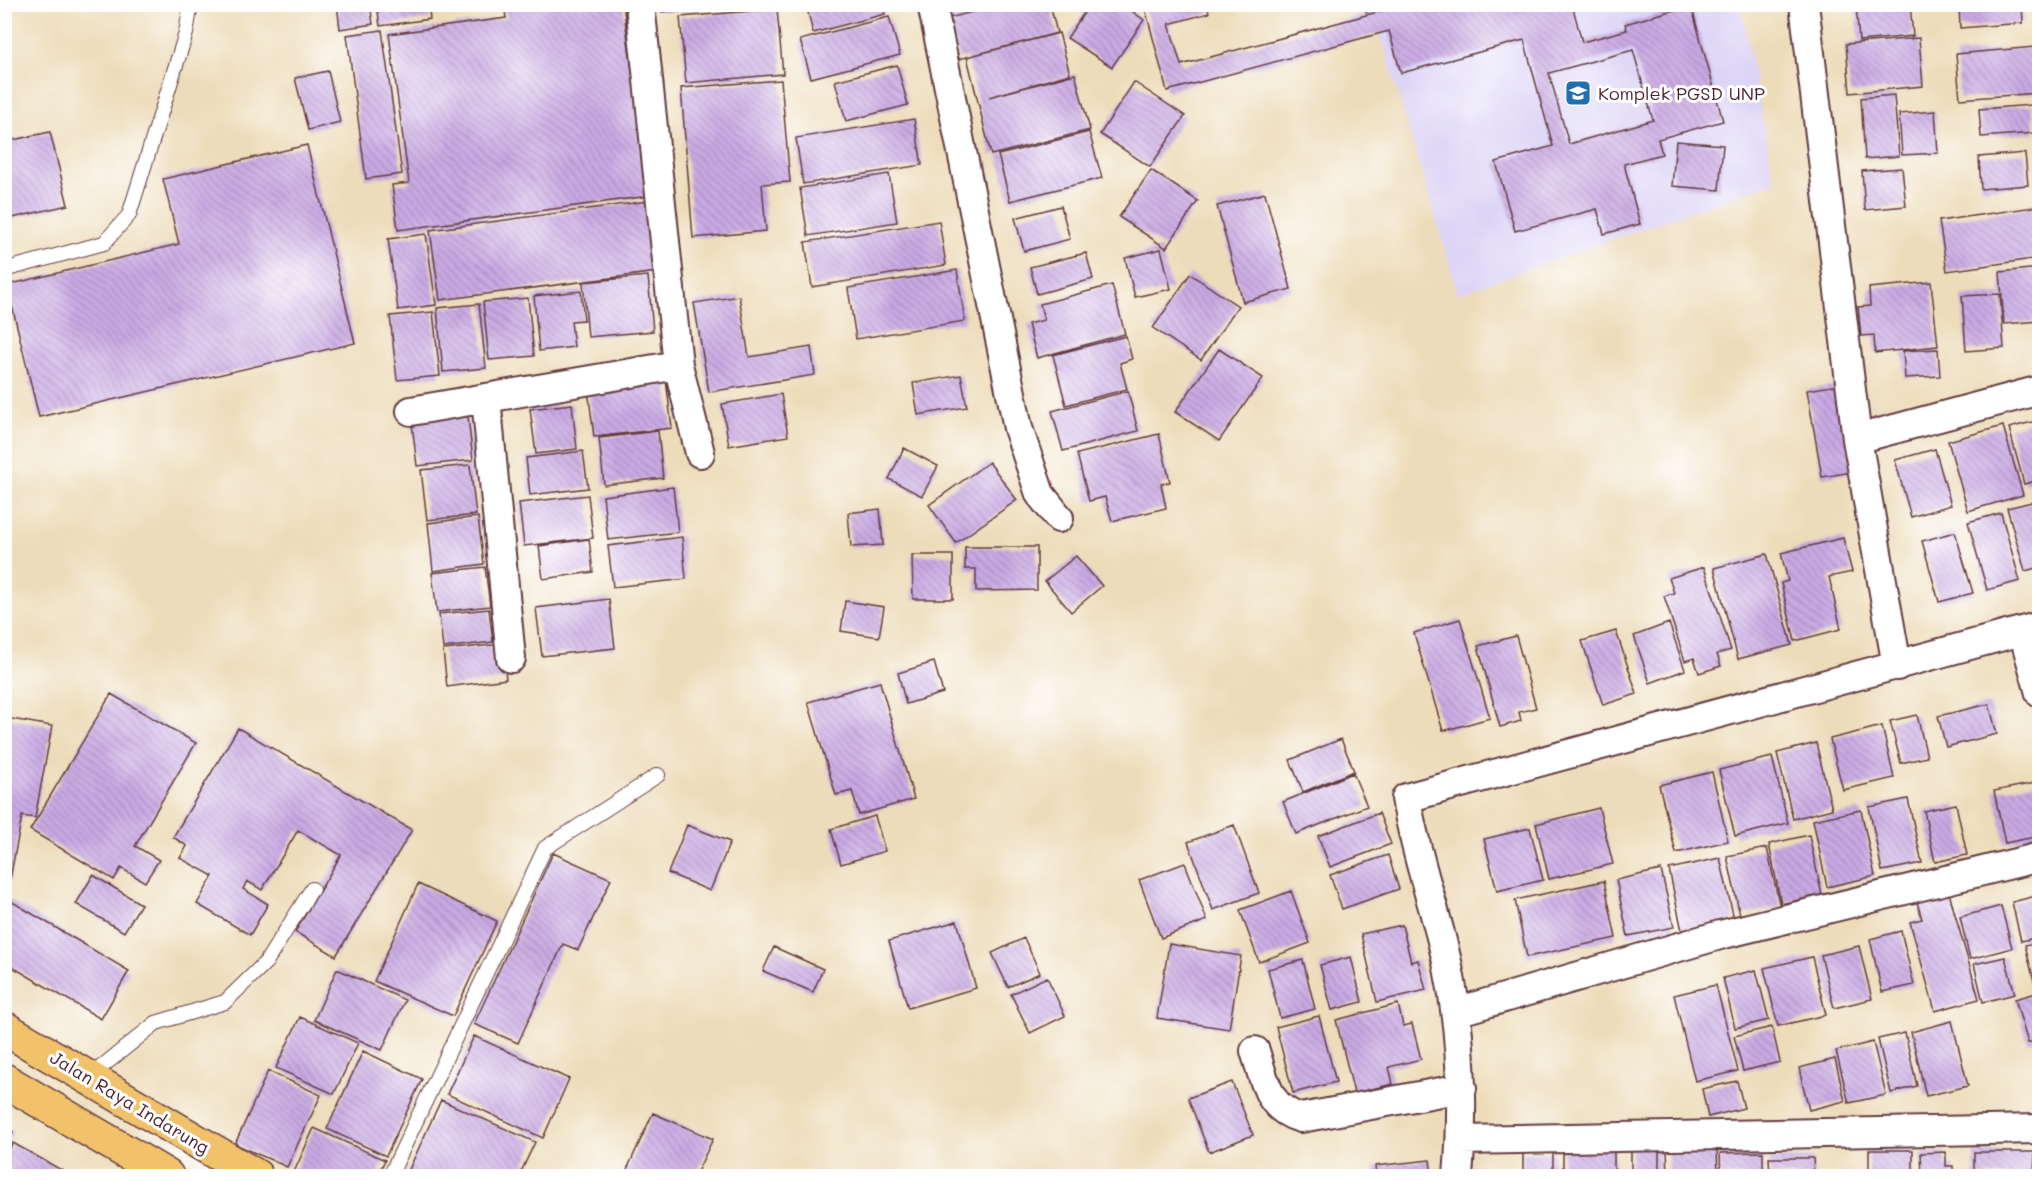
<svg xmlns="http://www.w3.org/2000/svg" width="2044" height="1181" viewBox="0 0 2044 1181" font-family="Mali,sans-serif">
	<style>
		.built { fill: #ddd5f6 }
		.building { fill: url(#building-back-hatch); fill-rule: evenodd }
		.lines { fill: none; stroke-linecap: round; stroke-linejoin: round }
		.service-casing { stroke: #623b40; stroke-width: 16 }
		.minor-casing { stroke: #623b40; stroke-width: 32 }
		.trunk-casing { stroke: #623b40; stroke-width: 36 }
		.service { stroke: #fff; stroke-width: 14 }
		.minor { stroke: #fff; stroke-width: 28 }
		.trunk { stroke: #f2c26a; stroke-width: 33 }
		.labels { text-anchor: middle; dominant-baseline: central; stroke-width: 6; stroke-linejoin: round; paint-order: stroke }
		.poi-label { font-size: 18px; fill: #4a1f2b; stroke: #fff; text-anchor: start }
		.street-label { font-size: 18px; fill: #4a1f2b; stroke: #fff }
	</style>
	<defs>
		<pattern id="building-back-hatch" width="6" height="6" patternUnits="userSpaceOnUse" patternTransform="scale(1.5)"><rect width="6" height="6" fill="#caaae4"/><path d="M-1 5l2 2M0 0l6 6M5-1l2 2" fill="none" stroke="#a68ab9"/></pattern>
	</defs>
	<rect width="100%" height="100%" fill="#fff"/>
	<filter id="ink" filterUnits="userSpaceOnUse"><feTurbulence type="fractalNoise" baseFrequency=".0167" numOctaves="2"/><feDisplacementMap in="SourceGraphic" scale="12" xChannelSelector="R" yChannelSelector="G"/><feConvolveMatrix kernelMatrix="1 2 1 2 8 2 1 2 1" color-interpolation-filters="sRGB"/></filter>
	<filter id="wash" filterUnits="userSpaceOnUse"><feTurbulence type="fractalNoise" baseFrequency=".008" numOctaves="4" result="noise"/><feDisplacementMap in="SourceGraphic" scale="24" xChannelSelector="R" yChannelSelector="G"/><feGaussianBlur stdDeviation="1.35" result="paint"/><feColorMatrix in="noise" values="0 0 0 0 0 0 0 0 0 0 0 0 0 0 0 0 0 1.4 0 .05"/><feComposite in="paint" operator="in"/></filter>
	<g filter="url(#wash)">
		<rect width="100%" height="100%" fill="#eddcb9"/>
		<path class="built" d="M1372 5H1741L1774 182 1458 294Z"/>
		<g id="blocks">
			<path class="building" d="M337 4H370L373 24 340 29Z
				M377 4H428L430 19 380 26Z
				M504 4H623L649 196 398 230 392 185 409 183 389 34 506 18Z
				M662 4H729V6L662 12Z
				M806 4H882L885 14 813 33Z
				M952 4H973V5L953 10Z
				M1002 4H1050L1057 33 959 59 949 18Z
				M1090 4H1122L1144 20 1112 67 1067 38Z
				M1144 4H1207L1209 13 1169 24 1181 65 1407 4H1572L1582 42 1627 30 1625 24 1691 5 1723 121 1658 139 1662 154 1624 164 1640 224 1604 234 1597 209 1515 231 1496 162 1553 146 1524 40 1401 73 1389 31 1167 91ZM1633 50 1653 120 1569 144 1549 73Z
				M1364 4H1389V5L1366 12Z
				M1856 4H1910L1913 36 1859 41Z
				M1959 4H2022L2023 23 1960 28Z
				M777 9 783 74 686 83 680 17Z
				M889 17 900 55 811 78 800 40Z
				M382 30 402 174 366 179 347 35Z
				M1059 33 1070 74 989 97 1075 74 1090 130 991 155 967 57Z
				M1919 38 1923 86 1850 93 1846 44Z
				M2035 47 2039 93 1960 99 1956 54Z
				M897 65 908 105 846 121 835 81Z
				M328 71 340 122 308 130 295 78Z
				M781 80 790 182 762 184 766 231 693 238 681 88Z
				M1134 82 1185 116 1150 167 1100 134Z
				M1894 95 1899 156 1865 159 1861 98Z
				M2032 105 2035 133 1981 137 1979 109Z
				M1935 111 1938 153 1902 155 1899 114Z
				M914 119 922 165 803 184 796 138Z
				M50 132 68 205 4 220V142Z
				M1089 132 1102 178 1010 201 998 155Z
				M1676 141 1723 145 1719 190 1672 186Z
				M307 145 355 343 39 417 7 285 179 244 163 179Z
				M2025 153 2028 185 1981 189 1979 157Z
				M1902 168 1906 206 1865 210 1862 171Z
				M1151 170 1198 201 1166 248 1119 217Z
				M889 174 897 222 808 236 800 188Z
				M1265 193 1291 289 1243 302 1217 206Z
				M648 201 657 272 440 300 430 230Z
				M1061 206 1070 239 1024 251 1015 218Z
				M2040 206V258L1947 271 1939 221Z
				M939 221 946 265 812 287 805 242Z
				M426 234 436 305 398 310 388 239Z
				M1161 249 1171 289 1135 297 1125 258Z
				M1086 253 1093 279 1037 294 1030 267Z
				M2040 268V321L2004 324 2000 272Z
				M957 270 965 321 856 339 848 288Z
				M1190 274 1238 306 1201 360 1153 328Z
				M648 276 653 331 588 337 583 282Z
				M1931 282 1938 346 1875 353 1874 335 1861 336 1858 307 1870 306 1869 288Z
				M1112 285 1125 334 1037 358 1028 324 1044 320 1040 304Z
				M581 291 584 320 571 321 574 347 539 351 534 296Z
				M2000 294 2004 348 1966 351 1962 296Z
				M739 296 749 357 811 347 815 375 709 392 694 303Z
				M528 298 534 356 489 360 483 302Z
				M479 304 486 368 443 372 437 308Z
				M433 312 440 376 397 380 390 316Z
				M1126 336 1132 359 1120 363 1127 389 1066 405 1053 355Z
				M1219 349 1263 378 1219 441 1175 412Z
				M1938 349 1940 376 1905 378 1903 351Z
				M961 375 967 407 918 415 913 383Z
				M666 380 672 428 594 437 588 389Z
				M1838 385 1853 472 1822 477 1807 390Z
				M1128 391 1138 431 1063 451 1052 411Z
				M781 394 788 436 729 446 722 404Z
				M572 404 577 449 536 454 530 409Z
				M467 409 473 460 417 466 411 415Z
				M2040 420V480L2024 484 2009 428Z
				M2003 426 2023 495 1968 511 1948 441Z
				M658 431 663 478 604 485 599 438Z
				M1159 434 1170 482 1161 484 1166 508 1112 521 1105 497 1089 501 1077 454Z
				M904 448 938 466 922 496 889 479Z
				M1935 449 1951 505 1911 517 1895 460Z
				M583 451 588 488 530 495 526 458Z
				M989 462 1017 500 956 543 929 505Z
				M470 465 476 515 427 520 421 470Z
				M673 487 678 532 608 540 603 496Z
				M588 495 593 538 524 546 519 503Z
				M2040 500V567L2025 571 2007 508Z
				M880 509 883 545 851 547 848 513Z
				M2001 513 2020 581 1987 590 1968 522Z
				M478 517 484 564 433 571 428 523Z
				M1955 532 1973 593 1939 602 1922 541Z
				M682 537 686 579 613 587 608 546Z
				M1843 538 1852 572 1829 577 1841 629 1795 641 1781 583 1788 581 1781 553Z
				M589 539 593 572 543 579 539 546Z
				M965 547H1037V590L976 591V569H965Z
				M1767 554 1792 645 1738 659 1714 568Z
				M912 555H953V599H913Z
				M1076 556 1102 586 1071 612 1045 581Z
				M485 567 490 606 437 612 432 573Z
				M1704 567 1731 650 1717 654 1721 666 1699 673 1694 658 1685 661 1664 596 1674 593 1669 578Z
				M609 599 615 648 542 656 536 608Z
				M845 601 884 607 879 637 841 631Z
				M489 609 493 642 443 648 439 614Z
				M1460 619 1490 718 1443 731 1414 633Z
				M1669 623 1685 670 1650 683 1634 636Z
				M1616 631 1637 694 1603 705 1582 641Z
				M1516 636 1536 708 1519 712 1521 721 1500 727 1478 646Z
				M502 644 506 679 447 687 443 650Z
				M934 662 943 693 906 704 898 673Z
				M880 682 914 799 859 815 852 791 836 795 808 702Z
				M111 694 196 743 135 846 159 860 145 882 121 868 114 880 30 830Z
				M1989 704 1997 734 1946 747 1938 716Z
				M1917 715 1927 757 1901 763 1890 721Z
				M6 718 52 726 35 818 22 816 10 879 4 878Z
				M1882 726 1894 778 1843 790 1830 739Z
				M238 728 412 830 336 956 295 932 341 855 298 830 262 890 247 881 243 889 268 904 250 935 197 904 213 876 180 858 187 846 173 837Z
				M1341 739 1354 771 1303 792 1290 760Z
				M1816 743 1832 809 1793 819 1777 753Z
				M1772 757 1788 823 1735 836 1719 770Z
				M1712 772 1728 841 1676 853 1659 785Z
				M1353 773 1367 806 1296 834 1283 802Z
				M2040 782V836L2005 843 1994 791Z
				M1908 799 1922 863 1882 871 1869 807Z
				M1956 804 1967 855 1935 862 1924 811Z
				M1599 808 1613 864 1549 879 1536 824Z
				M1861 810 1875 876 1827 887 1813 820Z
				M1379 813 1391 844 1330 867 1318 836Z
				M875 816 885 851 841 864 831 829Z
				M687 825 730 842 710 891 668 873Z
				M1234 825 1259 893 1213 910 1188 842Z
				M1530 828 1543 880 1497 891 1484 839Z
				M1809 835 1822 895 1781 904 1769 844Z
				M1767 848 1780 907 1740 915 1727 856Z
				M553 853 611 879 578 950 563 944 518 1043 474 1024Z
				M1388 855 1399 889 1342 909 1330 875Z
				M1720 858 1734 919 1682 931 1669 869Z
				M1185 863 1207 920 1161 938 1139 880Z
				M1661 870 1674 927 1628 936 1616 880Z
				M93 875 141 904 124 932 76 904Z
				M1604 881 1616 938 1527 957 1515 900Z
				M418 884 497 921 453 1016 374 981Z
				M1291 891 1310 943 1259 962 1240 910Z
				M1949 893 1979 999 1935 1011 1910 922 1922 919 1917 902Z
				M2040 895V937L2021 941 2012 902Z
				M4 897 129 971 101 1019 4 962Z
				M2001 906 2012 948 1970 959 1960 917Z
				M957 921 976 988 908 1008 889 941Z
				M1402 925 1411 962 1418 960 1426 990 1377 1002 1361 934Z
				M1901 931 1914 985 1882 992 1870 939Z
				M1024 938 1040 973 1008 987 992 953Z
				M2040 942V983L2035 985 2025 945Z
				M1169 944 1241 956 1229 1029 1157 1018Z
				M1859 946 1872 999 1834 1008 1821 955Z
				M774 947 823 969 813 992 763 971Z
				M1351 957 1362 1002 1332 1010 1320 965Z
				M1812 957 1826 1015 1778 1026 1764 968Z
				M2005 957 2015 994 1983 1002 1974 964Z
				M1303 960 1315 1009 1280 1018 1268 969Z
				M337 969 405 1000 382 1050 314 1020Z
				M1756 970 1769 1020 1735 1028 1723 978Z
				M1047 977 1065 1016 1030 1033 1011 994Z
				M1716 985 1738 1071 1695 1081 1674 995Z
				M2040 992V1040L2028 1043 2015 999Z
				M1398 1004 1403 1026 1412 1024 1421 1059 1389 1067 1393 1084 1354 1093 1336 1020Z
				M1319 1016 1336 1082 1293 1093 1276 1027Z
				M300 1017 358 1043 334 1094 276 1068Z
				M1952 1021 1968 1086 1926 1096 1911 1032Z
				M1772 1027 1780 1062 1743 1071 1734 1036Z
				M1905 1033 1917 1086 1891 1093 1878 1039Z
				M474 1036 569 1079 543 1138 447 1094Z
				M1873 1042 1886 1095 1849 1103 1836 1051Z
				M363 1051 422 1079 386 1156 327 1129Z
				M1835 1059 1845 1101 1809 1110 1799 1068Z
				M268 1071 321 1095 287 1167 235 1144Z
				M1737 1081 1744 1108 1708 1117 1702 1089Z
				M1232 1082 1253 1135 1209 1152 1188 1098Z
				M441 1100 535 1142 519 1176H406Z
				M653 1113 713 1139 695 1176H624Z
				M4 1127 13 1132 4 1147Z
				M314 1128 385 1160 377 1176H304L294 1172Z
				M13 1143 72 1176H4V1158Z
				M1563 1147H1614V1176H1563Z
				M1631 1147H1659V1176H1631Z
				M1717 1148 1718 1176H1668L1667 1149Z
				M1869 1150H1913V1176H1869Z
				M1553 1152V1176H1523V1153Z
				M1763 1152V1176H1721L1720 1153Z
				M1946 1152V1166H1953V1176H1922L1921 1153Z
				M1974 1152H2035L2034 1176H1974Z
				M1769 1158H1813L1814 1176H1770Z
				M1430 1160 1432 1176H1376L1375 1166Z"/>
		</g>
	</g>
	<g filter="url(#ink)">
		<use href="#blocks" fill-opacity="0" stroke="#623b40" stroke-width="1.5"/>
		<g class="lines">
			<defs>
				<path id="service" d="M4 270 104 243 129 215 186 33 191 4
					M89 1077 156 1023 225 1002 266 962 312 889
					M390 1176 545 848 658 775"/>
				<path id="minor" d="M640 4 678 365 700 453
					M932 4 1018 428 1040 494 1059 518
					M1804 4 1857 439 1897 666
					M486 398 511 658
					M411 411 678 365
					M1857 439 2040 390
					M2023 631 2040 693
					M1456 1012 1720 935 2040 857
					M1255 1051C1265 1082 1268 1109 1301 1118L1462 1088
					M1461 1140 2040 1129
					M1458 1176C1464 1105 1462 1033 1447 962 1435 907 1415 854 1406 798L2040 626"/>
				<path id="trunk" d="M4 1028 256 1176
					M4 1080 167 1176"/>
			</defs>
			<use href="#service" class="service-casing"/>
			<use href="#minor" class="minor-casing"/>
			<use href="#trunk" class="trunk-casing"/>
			<use href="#service" class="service"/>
			<use href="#minor" class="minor"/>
			<use href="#trunk" class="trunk"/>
		</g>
	</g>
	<defs>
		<symbol id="university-square" viewBox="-11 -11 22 22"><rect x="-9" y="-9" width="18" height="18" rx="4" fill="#1f6fb2" stroke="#fff"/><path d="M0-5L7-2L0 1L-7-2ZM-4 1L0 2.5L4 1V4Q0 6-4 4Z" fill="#fff"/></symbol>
	</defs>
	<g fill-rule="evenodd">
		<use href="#university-square" x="1563" y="78" width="30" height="30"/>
	</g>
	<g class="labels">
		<g class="poi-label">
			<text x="1598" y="93">Komplek PGSD UNP</text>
		</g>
		<g class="street-label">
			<text transform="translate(130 1102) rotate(31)">Jalan Raya Indarung</text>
		</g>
	</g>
	<rect width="2044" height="1181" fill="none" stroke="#fff" stroke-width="24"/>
</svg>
